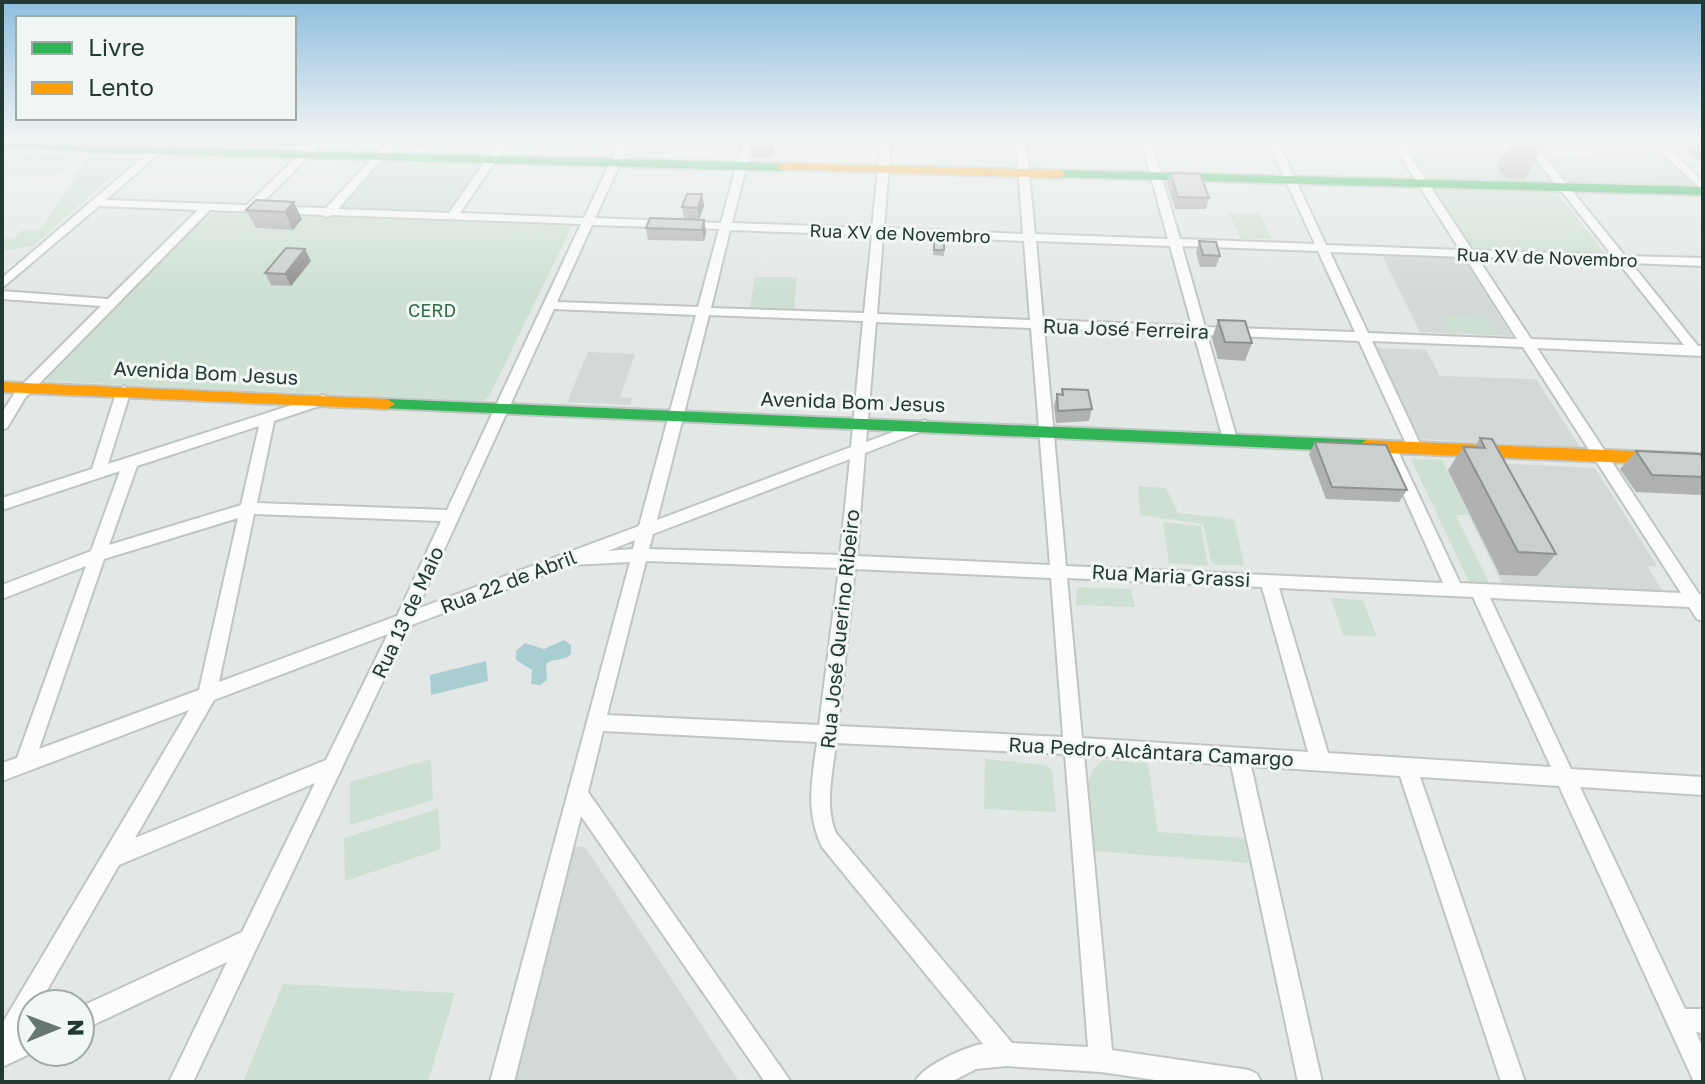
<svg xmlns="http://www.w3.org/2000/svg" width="1705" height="1084" viewBox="0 0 1705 1084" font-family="'Golos Text',sans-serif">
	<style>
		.built { fill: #d2d9d6 }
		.green { fill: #cee0d3 }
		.water { fill: #a8ced2 }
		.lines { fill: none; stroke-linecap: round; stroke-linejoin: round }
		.street-casing { stroke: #c0c5c3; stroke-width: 4 }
		.fast-casing { stroke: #c0c6c3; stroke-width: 4 }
		.slow-casing { stroke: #c0c6c3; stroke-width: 4 }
		.street { fill: #fbfcfb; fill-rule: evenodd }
		.fast { fill: #30b455; fill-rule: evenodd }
		.slow { fill: #ff9f0a; fill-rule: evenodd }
		.wall { fill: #afb2b0 }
		.shaded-wall { fill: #8e9190 }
		.building { fill: #cbcfcd; stroke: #8e9190; stroke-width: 2 }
		.labels { text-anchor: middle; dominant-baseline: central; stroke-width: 6; stroke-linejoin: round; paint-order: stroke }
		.far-street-label { font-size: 18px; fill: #233933; stroke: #f1f7f4 }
		.far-park-label { font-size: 18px; fill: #316c46; stroke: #f1f7f4 }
		.street-label { font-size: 20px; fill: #233933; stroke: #f1f7f4 }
	</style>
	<rect width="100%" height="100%" fill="#e3e8e6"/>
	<path class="built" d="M1583 140H1647L1695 186 1425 178 1406 149 1597 157Z
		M1382 255 1463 258 1512 336 1420 332Z
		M1376 348 1426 350 1440 376 1536 379 1580 447 1420 439Z
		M588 352 635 354 620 397 632 398 630 405 567 402Z
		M1477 462 1595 468 1657 566H1647L1664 593 1503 585 1446 470 1481 471Z
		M574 847H585L739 1082H516Z"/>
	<path class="green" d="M9 153 77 155 80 161 68 172 2 178V162Z
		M94 156 133 158 33 246 2 251V239L14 238 20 231 42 228 86 160Z
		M382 161 479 163 481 165 446 213 339 210Z
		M1431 188 1557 193 1606 255 1471 249Z
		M214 213 569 226 571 228 489 397 483 401 44 381 204 217Z
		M1229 213 1260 214 1272 239H1241Z
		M755 277H797L794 309 750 307Z
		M1441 316 1486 318 1496 333 1450 332Z
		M1411 459 1442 460 1468 515H1456L1490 585 1470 584Z
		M1138 486 1166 488 1178 513 1234 519 1244 565H1216L1211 561 1203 524 1140 515Z
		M1163 522 1201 526 1208 566 1169 563Z
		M1077 587 1131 589 1135 607 1076 605Z
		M1331 598 1363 600 1377 637 1343 635Z
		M431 759 433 800 350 825V782Z
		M985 759 1046 765 1052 771 1056 812 984 809Z
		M1103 760 1148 763 1158 832 1244 838 1249 863 1093 851C1090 821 1076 779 1103 760Z
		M438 809 441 849 345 881 344 838Z
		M283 984 455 993 428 1082H243Z"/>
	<path class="water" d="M564 640 571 645V654C564 662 554 657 546 664L547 680 540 685 531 684 532 670 516 660V651L525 643 544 649Z
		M486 661 488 681 431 695 430 675Z"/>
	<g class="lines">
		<defs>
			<path id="street" d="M163 140H174L106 200 247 205 314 140H325L259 206 326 208 389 140H399L338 209 449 213 500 140H510L460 213 584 218 621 140H631L595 218 721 223 743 140H753L732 223 872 228 881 140H891L884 228 1023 234 1016 140H1026L1035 234 1168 239 1141 140H1151L1180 239 1315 244 1267 140H1277L1326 245 1460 250 1390 140H1400L1472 250 1612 255 1521 140H1531L1625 256 1703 258V266L1631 263 1698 346H1703L1702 356 1537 348 1699 594H1703V621L1697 619 1689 607 1490 598 1571 769 1703 777V795L1580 787 1685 1009H1703V1033L1696 1032 1703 1048V1082H1694L1559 786 1420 777 1525 1082H1501L1400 776 1251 766 1322 1082H1298L1231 765 1084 755 1112 1050 1249 1070 1257 1074 1261 1082H1169L1101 1072 1006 1066 976 1069 951 1082H915C921 1067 966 1046 983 1044L822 847C805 810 812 781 817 742L603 731 588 792 791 1082H765L581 816 514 1082H490L630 562 570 565 409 626 193 1082H169L227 962 80 1031V1007L242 932 315 783 119 865 39 1004H32V1017L22 1033 32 1029V1052H34L2 1067V1024L189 710 2 781V763L17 758 86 566 2 599V585L91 551 120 471 2 510V498L92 469 117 390 124 386 131 390 108 464 323 395 328 397 330 400 328 403 274 421 257 503 447 510 581 224 332 215 327 217 322 215 210 210 25 398 7 428 2 430V413L15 392 101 306 2 299V291L108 299 198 210 99 206 2 288V278ZM592 225 719 229 698 307 557 302ZM730 230 872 235 864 313 711 308ZM883 235 1024 241 1030 320 877 314ZM1036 241 1170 246 1192 326 1043 320ZM1182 246 1318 251 1355 332 1205 327ZM1330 252 1465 257 1517 339 1368 333ZM1477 257 1618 262 1684 345 1531 339ZM554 309 696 315 639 526 417 609ZM709 315 863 321 851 447 657 520ZM876 322 1031 328 1050 565 857 556 865 453 930 428 932 425 925 420 866 442ZM1044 328 1194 334 1223 439 1230 444 1237 439 1207 335 1359 341 1408 448 1415 453 1422 448 1372 341 1523 347 1681 593 1460 583 1396 447 1389 442 1382 447 1443 583 1066 566ZM259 426 241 505 109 545 137 466ZM850 459 840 555 649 549 653 534ZM254 514 441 521 397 616 219 682ZM238 518 199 690 39 749 104 559ZM635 540 633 549 608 551ZM646 561 839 568 819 725 607 715ZM855 569 1051 578 1063 737 838 726ZM1067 578 1262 587 1308 752 1082 738ZM1279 588 1473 597 1551 767 1328 753ZM388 634 326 760 135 838 214 700ZM836 743 1065 754 1088 1047 1012 1043 836 833C824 806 833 771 836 743Z
				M237 140H248L233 155H225V151Z
				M1649 140H1660L1703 182V191Z"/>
			<path id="fast" d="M2 140 91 146 782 163 788 167 782 171 91 152 2 146Z
				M1060 170 1703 187V195L1056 177V171Z
				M387 399 1366 440 1374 446 1366 452 381 408 379 404Z"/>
			<path id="slow" d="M782 163 1060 170 1066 174 1060 178 778 169V165Z
				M2 382 387 399 395 404 387 409 2 392Z
				M1366 440 1703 454V466L1366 452 1358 446Z"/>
		</defs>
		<use href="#street" class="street-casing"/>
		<use href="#fast" class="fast-casing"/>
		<use href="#slow" class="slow-casing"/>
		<use href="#street" class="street"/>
		<use href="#fast" class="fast"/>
		<use href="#slow" class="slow"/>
	</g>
	<path class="wall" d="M275 140H310L304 145H277Z
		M393 140H428L421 149 396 148Z
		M773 140V150L772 158H752L751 147Z
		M1512 140H1547L1525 179 1506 178 1497 167Z
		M1676 140H1703V161H1699Z
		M1170 173 1209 198 1206 209H1175L1167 184Z
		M702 194 704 206 699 219H684L682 207Z
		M256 200 302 219 293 230 256 228 246 210Z
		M704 220 706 232 704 241 648 240 646 228Z
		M934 236H944V256L933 255Z
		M1199 241 1220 256 1216 267H1200L1196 253Z
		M311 261 291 286 271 285 265 273Z
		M1218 320 1252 343 1245 361 1218 359 1212 338Z
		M1062 389 1092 409 1089 421 1056 423 1054 406 1057 394 1061 395Z
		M1480 438 1556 554 1537 576 1500 575 1448 470 1463 447 1474 448Z
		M1315 442 1407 490 1399 502 1326 499 1309 454Z
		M1636 451 1703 459V492L1700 495 1636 492 1620 469Z"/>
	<path class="shaded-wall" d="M302 140H310L304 145Z
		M418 140H428L421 149Z
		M773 140V150L772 158 771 147Z
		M702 194 704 206 699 219 698 208Z
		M294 202 302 219 293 230 285 212Z
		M704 220 706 232 704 241 702 230Z
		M305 249 311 261 291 286 285 274Z"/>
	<path class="building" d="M753 140H772L771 147H751Z
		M1170 173 1200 174 1209 198 1178 197Z
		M687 194H702L698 208 682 207Z
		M256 200 294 202 285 212 246 210Z
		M650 218 704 220 702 230 646 228Z
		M934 236H944V250H934Z
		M1199 241 1216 242 1220 256 1203 255Z
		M286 248 305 249 285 274 265 273Z
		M1218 320 1245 321 1252 343 1225 342Z
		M1062 389 1088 390 1092 409 1058 411 1057 394 1063 395Z
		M1480 438 1492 439 1556 554 1518 552 1463 447 1485 448Z
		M1315 442 1386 445 1407 490 1332 487Z
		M1636 451 1700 454 1703 459V477L1652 475Z"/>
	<linearGradient id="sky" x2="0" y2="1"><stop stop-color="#8ebedf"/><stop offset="0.48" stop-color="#f2f5f4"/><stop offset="1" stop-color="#f2f5f4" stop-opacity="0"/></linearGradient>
	<rect width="1705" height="292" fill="url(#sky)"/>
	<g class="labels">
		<g class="far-street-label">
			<text transform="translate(900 233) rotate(2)">Rua XV de Novembro</text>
			<text transform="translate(1547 257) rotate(2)">Rua XV de Novembro</text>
		</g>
		<g class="far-park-label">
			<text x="432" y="310">CERD</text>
		</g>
		<g class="street-label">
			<text transform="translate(1126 328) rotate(2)">Rua José Ferreira</text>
			<text transform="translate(206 372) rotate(3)">Avenida Bom Jesus</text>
			<text transform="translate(853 401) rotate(2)">Avenida Bom Jesus</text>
			<text transform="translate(1171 575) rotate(3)">Rua Maria Grassi</text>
			<text transform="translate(508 581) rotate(-21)">Rua 22 de Abril</text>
			<text transform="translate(407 612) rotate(-65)">Rua 13 de Maio</text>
			<text transform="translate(839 629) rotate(-84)">Rua José Querino Ribeiro</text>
			<text transform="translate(1151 751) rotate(3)">Rua Pedro Alcântara Camargo</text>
		</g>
	</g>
	<rect width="1705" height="1084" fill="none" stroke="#233933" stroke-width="8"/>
	<rect x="16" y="16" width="280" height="104" fill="#f1f7f4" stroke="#9faba7" stroke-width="2"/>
	<rect x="32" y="42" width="40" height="12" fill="#30b455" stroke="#9faba7" stroke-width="2"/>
	<text x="88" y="56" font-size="24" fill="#233933">Livre</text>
	<rect x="32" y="82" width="40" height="12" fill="#ff9f0a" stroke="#9faba7" stroke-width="2"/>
	<text x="88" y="96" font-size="24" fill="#233933">Lento</text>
	<g transform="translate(56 1028) rotate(89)"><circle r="38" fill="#f1f7f4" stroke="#9faba7" stroke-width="2"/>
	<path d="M0-6L14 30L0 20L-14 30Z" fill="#667672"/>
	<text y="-12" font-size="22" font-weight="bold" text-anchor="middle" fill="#233933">N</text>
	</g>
</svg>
